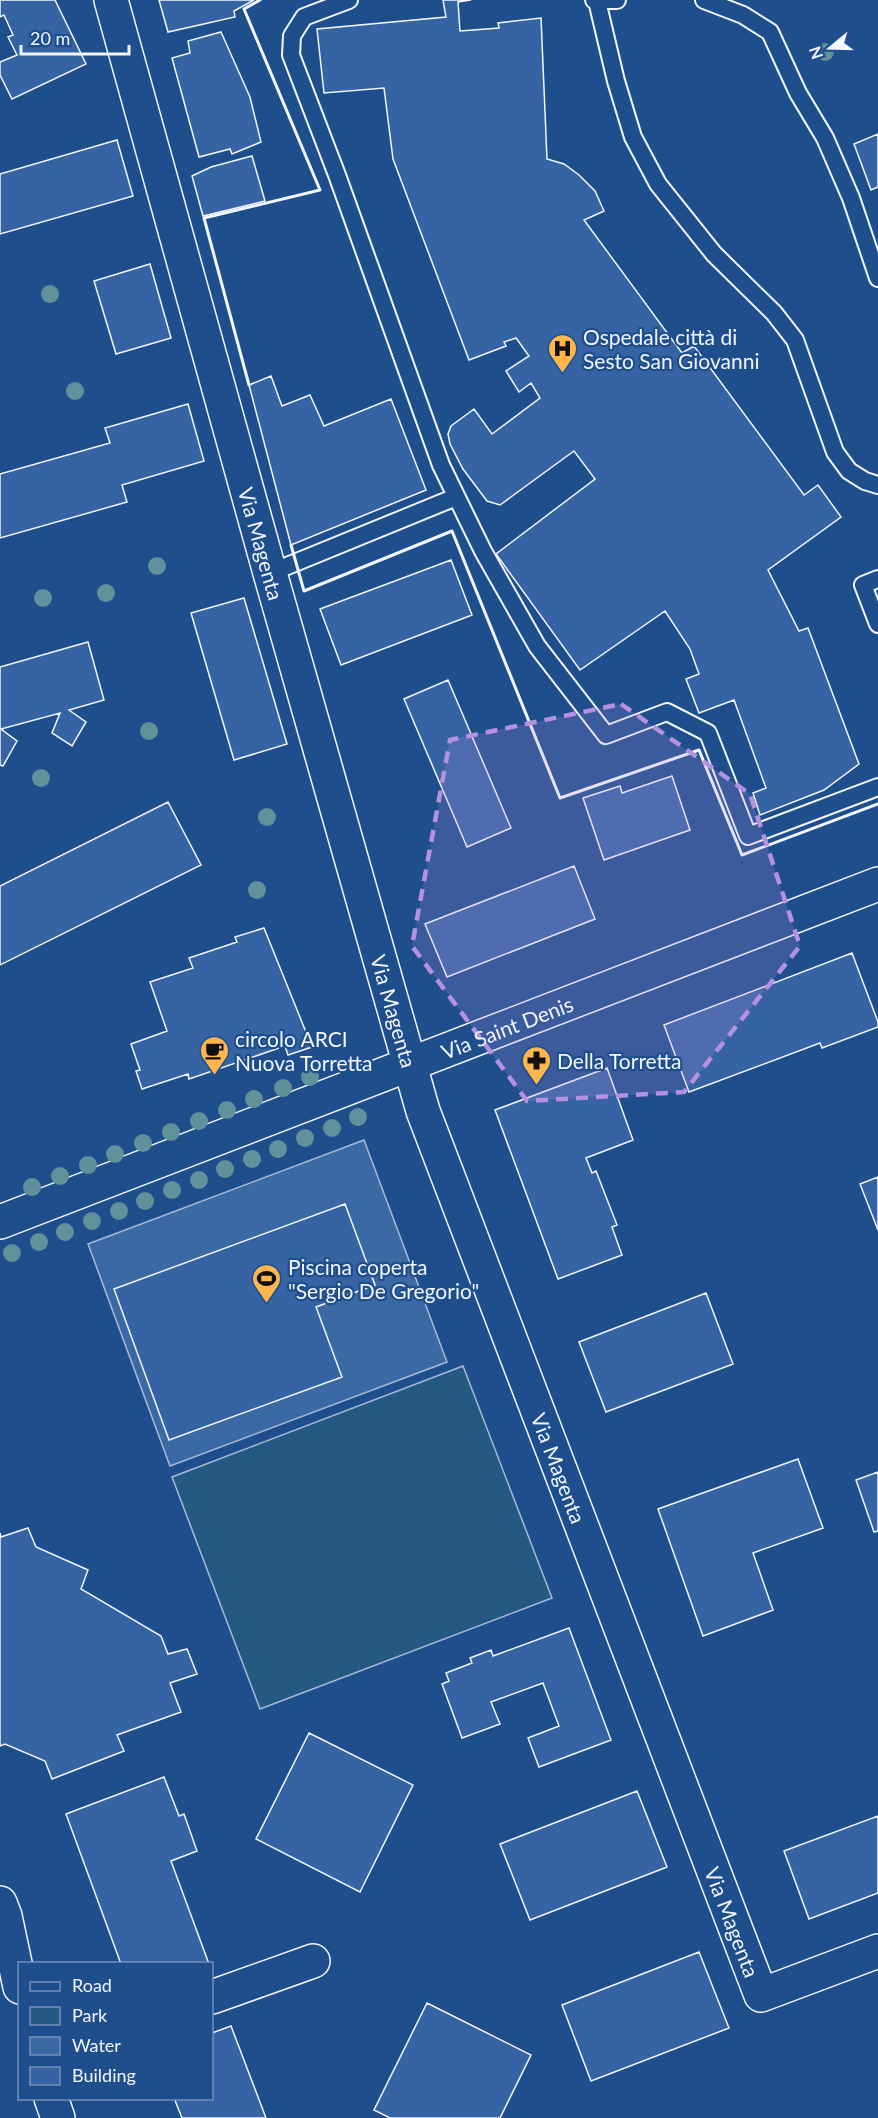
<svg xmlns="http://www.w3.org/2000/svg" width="878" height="2118" viewBox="0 0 878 2118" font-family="Lato,sans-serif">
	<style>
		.green { fill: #245a82; stroke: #a8bbd7; stroke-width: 1.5 }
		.water { fill: #3b69a3; stroke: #a8bbd7; stroke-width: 1.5 }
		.building { fill: #3563a3; stroke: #f2f6ff; stroke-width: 1.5 }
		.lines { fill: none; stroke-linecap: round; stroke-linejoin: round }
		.service-casing { stroke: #f2f6ff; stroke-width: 20 }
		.minor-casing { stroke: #f2f6ff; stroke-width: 36 }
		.service { stroke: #1f4e8c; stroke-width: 16 }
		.minor { stroke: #1f4e8c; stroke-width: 33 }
		.wall { stroke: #f2f6ff; stroke-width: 3 }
		.tree { fill: #61919a }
		.marked { fill: #b691df; fill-opacity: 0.2; stroke: #b691df; stroke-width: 4.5; stroke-dasharray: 12 8; stroke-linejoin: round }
		.labels { text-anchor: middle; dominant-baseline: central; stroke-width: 4.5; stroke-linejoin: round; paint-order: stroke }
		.poi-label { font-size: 21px; fill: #f2f6ff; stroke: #1f4e8c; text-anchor: start }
		.street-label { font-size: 21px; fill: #f2f6ff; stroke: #1f4e8c }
	</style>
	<rect width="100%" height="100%" fill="#1f4e8c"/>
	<path class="green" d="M463 1366 552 1598 260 1709 172 1477Z"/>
	<path class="water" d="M364 1140 447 1362 170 1466 88 1244Z"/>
	<path class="building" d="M0 0H55L86 64 12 99 0 75V62L17 55 8 37 13 35 4 15 0 17Z
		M159 0H254L234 11 235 17 168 32Z
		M443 0H471L458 2 460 31 499 28 498 23 541 18 547 159 564 164 579 175 595 191 604 211 584 220 682 353 694 346 804 495 818 485 841 517 768 570 799 631 808 628 859 764 824 790 760 815 753 793 766 788 734 700 699 713 686 679 699 674 690 649 665 611 580 670 496 554 595 479 574 451 500 505 487 501 463 469 450 444 448 434 451 426 474 409 492 434 540 398 531 383 519 392 506 371 529 356 516 338 504 342 506 346 469 360 393 159 384 88 324 93 317 29 446 17Z
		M221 32 250 97 261 142 232 154 230 149 199 157 172 58 190 53 188 41Z
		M878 134V187L871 190 854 144Z
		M117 140 133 196 0 234V174Z
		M252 156 265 201 203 216 192 176 211 167Z
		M150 264 171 338 116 354 94 281Z
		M271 376 282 406 310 395 324 426 391 399 426 490 291 545 249 385Z
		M188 404 204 461 122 485 127 502 0 538V474L110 443 105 428Z
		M451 560 472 615 341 665 320 609Z
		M244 598 287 744 234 760 191 613Z
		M88 642 104 700 69 710 86 722 72 746 52 733 60 713 1 729 17 741 3 766 0 765V667Z
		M448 680 511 828 467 847 404 699Z
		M672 776 690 830 604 860 583 798 620 786 622 793Z
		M168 802 201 865 0 965V886Z
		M574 866 595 919 447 977 425 924Z
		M264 928 312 1047 288 1055 285 1046 189 1079 188 1074 142 1089 136 1071 140 1070 131 1044 167 1031 150 982 193 968 189 958 237 942 235 937Z
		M852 953 878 1022V1027L822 1048 820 1043 689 1092 664 1025Z
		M607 1068 633 1140 586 1158 592 1173 596 1171 617 1225 612 1227 622 1255 558 1279 495 1110Z
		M878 1177V1230L860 1184Z
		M345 1204 375 1285 316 1307 342 1377 169 1440 114 1289Z
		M706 1293 733 1364 606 1412 579 1342Z
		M798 1459 823 1528 753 1553 773 1610 703 1636 658 1509Z
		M878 1472V1531L874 1532 856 1480Z
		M28 1528 36 1547 88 1570 81 1589 161 1636 168 1654 187 1649 197 1674 170 1683 181 1712 117 1735 124 1751 52 1779 45 1761 5 1744 0 1746V1533L1 1537Z
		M569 1628 611 1740 539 1767 528 1738 559 1726 543 1683 491 1702 500 1724 462 1738 442 1684 449 1681 446 1673 472 1663 470 1658 491 1650 493 1656Z
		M309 1733 413 1785 360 1892 256 1839Z
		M164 1777 179 1816 184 1814 197 1851 171 1861 209 1964H121L66 1814Z
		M637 1791 667 1867 530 1920 500 1844Z
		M878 1816V1893L809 1919 784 1851Z
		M699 1952 729 2028 591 2081 562 2005Z
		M427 2003 531 2055 500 2118H390L374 2110Z
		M231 2026 266 2118H182L174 2098H212V2033Z"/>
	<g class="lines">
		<defs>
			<path id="service" d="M349 0 304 17 292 36 291 55 337 175 441 465 483 551 537 646 606 735 667 712 708 733 748 836 878 787
				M594 0H617
				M704 0 743 15 770 32 798 93 825 138 851 198 878 278
				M597 1 616 81 633 137 658 184 714 254 774 313 795 340 835 452 849 471 865 481 878 485
				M270 573 456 497
				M878 579 863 585 878 624"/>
			<g id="minor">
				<path id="s1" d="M111 0 270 573 423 1111 761 1995 878 1951"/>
				<path id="s2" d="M0 1222 878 884"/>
				<path d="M0 1903 5 1916 20 1987"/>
				<path d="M212 1997 313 1961"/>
				<path d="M51 2098 58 2118"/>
			</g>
		</defs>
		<use href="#service" class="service-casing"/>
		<use href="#minor" class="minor-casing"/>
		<use href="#service" class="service"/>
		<use href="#minor" class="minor"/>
		<path class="wall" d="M249 385 204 218 320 190 244 9 260 0
			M291 545 304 591 452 531 560 798 699 750 742 855 878 804"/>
	</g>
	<g class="tree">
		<circle cx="825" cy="52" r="9"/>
		<circle cx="50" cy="294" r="9"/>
		<circle cx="75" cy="391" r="9"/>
		<circle cx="157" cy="566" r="9"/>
		<circle cx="106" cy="593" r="9"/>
		<circle cx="43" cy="598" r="9"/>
		<circle cx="149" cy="731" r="9"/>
		<circle cx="41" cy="778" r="9"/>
		<circle cx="267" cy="817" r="9"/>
		<circle cx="257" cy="890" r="9"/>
		<circle cx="310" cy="1077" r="9"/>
		<circle cx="283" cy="1088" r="9"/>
		<circle cx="254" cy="1099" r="9"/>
		<circle cx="227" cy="1110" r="9"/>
		<circle cx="358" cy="1117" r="9"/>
		<circle cx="199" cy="1121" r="9"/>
		<circle cx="332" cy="1128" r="9"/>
		<circle cx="171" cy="1132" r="9"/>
		<circle cx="305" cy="1138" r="9"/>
		<circle cx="143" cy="1143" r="9"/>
		<circle cx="278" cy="1149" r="9"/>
		<circle cx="115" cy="1154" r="9"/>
		<circle cx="252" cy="1159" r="9"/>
		<circle cx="88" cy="1165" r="9"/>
		<circle cx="225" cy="1169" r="9"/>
		<circle cx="60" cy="1176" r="9"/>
		<circle cx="199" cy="1180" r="9"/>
		<circle cx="32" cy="1187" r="9"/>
		<circle cx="172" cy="1190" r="9"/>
		<circle cx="145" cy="1201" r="9"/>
		<circle cx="119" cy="1211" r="9"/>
		<circle cx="92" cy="1221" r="9"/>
		<circle cx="65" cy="1232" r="9"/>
		<circle cx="39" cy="1242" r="9"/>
		<circle cx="12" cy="1253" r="9"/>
	</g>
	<path class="marked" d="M621 704 750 794 800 946 684 1092 527 1101 412 946 450 740Z"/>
	<defs>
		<symbol id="hospital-pin" viewBox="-11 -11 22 30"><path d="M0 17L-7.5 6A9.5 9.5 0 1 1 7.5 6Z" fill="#ffb74d" stroke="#1f4e8c"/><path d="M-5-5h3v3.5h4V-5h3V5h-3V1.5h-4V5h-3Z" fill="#111"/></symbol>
		<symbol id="cafe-pin" viewBox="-11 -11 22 30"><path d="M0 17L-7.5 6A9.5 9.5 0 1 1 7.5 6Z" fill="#ffb74d" stroke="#1f4e8c"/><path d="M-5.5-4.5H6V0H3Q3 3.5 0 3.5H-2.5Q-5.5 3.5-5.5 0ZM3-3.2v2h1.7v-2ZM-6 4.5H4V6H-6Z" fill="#111"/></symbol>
		<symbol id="pharmacy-pin" viewBox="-11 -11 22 30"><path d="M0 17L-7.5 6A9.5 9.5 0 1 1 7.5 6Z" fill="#ffb74d" stroke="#1f4e8c"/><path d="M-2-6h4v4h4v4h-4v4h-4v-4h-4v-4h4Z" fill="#111"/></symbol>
		<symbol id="stadium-pin" viewBox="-11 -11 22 30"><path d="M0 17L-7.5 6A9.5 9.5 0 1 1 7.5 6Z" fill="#ffb74d" stroke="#1f4e8c"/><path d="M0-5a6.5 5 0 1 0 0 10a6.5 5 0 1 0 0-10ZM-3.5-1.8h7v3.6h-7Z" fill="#111"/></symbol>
	</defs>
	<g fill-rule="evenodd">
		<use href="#hospital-pin" x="546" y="332" width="33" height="45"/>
		<use href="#cafe-pin" x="198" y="1034" width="33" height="45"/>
		<use href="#pharmacy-pin" x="520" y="1044" width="33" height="45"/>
		<use href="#stadium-pin" x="250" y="1262" width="33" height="45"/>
	</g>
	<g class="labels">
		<g class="poi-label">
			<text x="583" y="336">Ospedale città di<tspan x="583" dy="24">Sesto San Giovanni</tspan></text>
			<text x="235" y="1038">circolo ARCI<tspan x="235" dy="24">Nuova Torretta</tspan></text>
			<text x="557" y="1060">Della Torretta</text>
			<text x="288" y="1266">Piscina coperta<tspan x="288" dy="24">"Sergio De Gregorio"</tspan></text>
		</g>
		<g class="street-label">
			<text stroke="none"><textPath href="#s1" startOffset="564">Via Magenta</textPath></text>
			<text stroke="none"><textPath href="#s1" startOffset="1050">Via Magenta</textPath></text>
			<text stroke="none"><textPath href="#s2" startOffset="543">Via Saint Denis</textPath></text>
			<text stroke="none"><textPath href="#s1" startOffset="1536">Via Magenta</textPath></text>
			<text stroke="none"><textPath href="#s1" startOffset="2022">Via Magenta</textPath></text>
		</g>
	</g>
	<rect x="18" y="1962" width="195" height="138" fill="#1f4e8c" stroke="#7391ba" stroke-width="1.5"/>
	<rect x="30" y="1982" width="30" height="9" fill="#1f4e8c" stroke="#7391ba" stroke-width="1.5"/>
	<text x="72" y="1992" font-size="18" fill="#f2f6ff">Road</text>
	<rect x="30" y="2007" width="30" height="18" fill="#245a82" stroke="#7391ba" stroke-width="1.5"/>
	<text x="72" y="2022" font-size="18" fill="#f2f6ff">Park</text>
	<rect x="30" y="2037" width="30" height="18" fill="#3b69a3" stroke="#7391ba" stroke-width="1.5"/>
	<text x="72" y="2052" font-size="18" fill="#f2f6ff">Water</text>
	<rect x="30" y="2067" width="30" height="18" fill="#3563a3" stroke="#7391ba" stroke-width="1.5"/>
	<text x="72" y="2082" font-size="18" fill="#f2f6ff">Building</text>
	<g transform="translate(830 48) rotate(251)" stroke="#1f4e8c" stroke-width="4.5" paint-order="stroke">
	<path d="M0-4.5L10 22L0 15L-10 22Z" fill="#f2f6ff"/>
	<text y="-9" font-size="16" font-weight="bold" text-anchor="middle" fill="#f2f6ff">N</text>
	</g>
	<path d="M21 45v9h108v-9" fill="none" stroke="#f2f6ff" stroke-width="3"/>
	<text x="30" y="45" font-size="18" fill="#f2f6ff" stroke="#1f4e8c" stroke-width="4.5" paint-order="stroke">20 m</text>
</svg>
